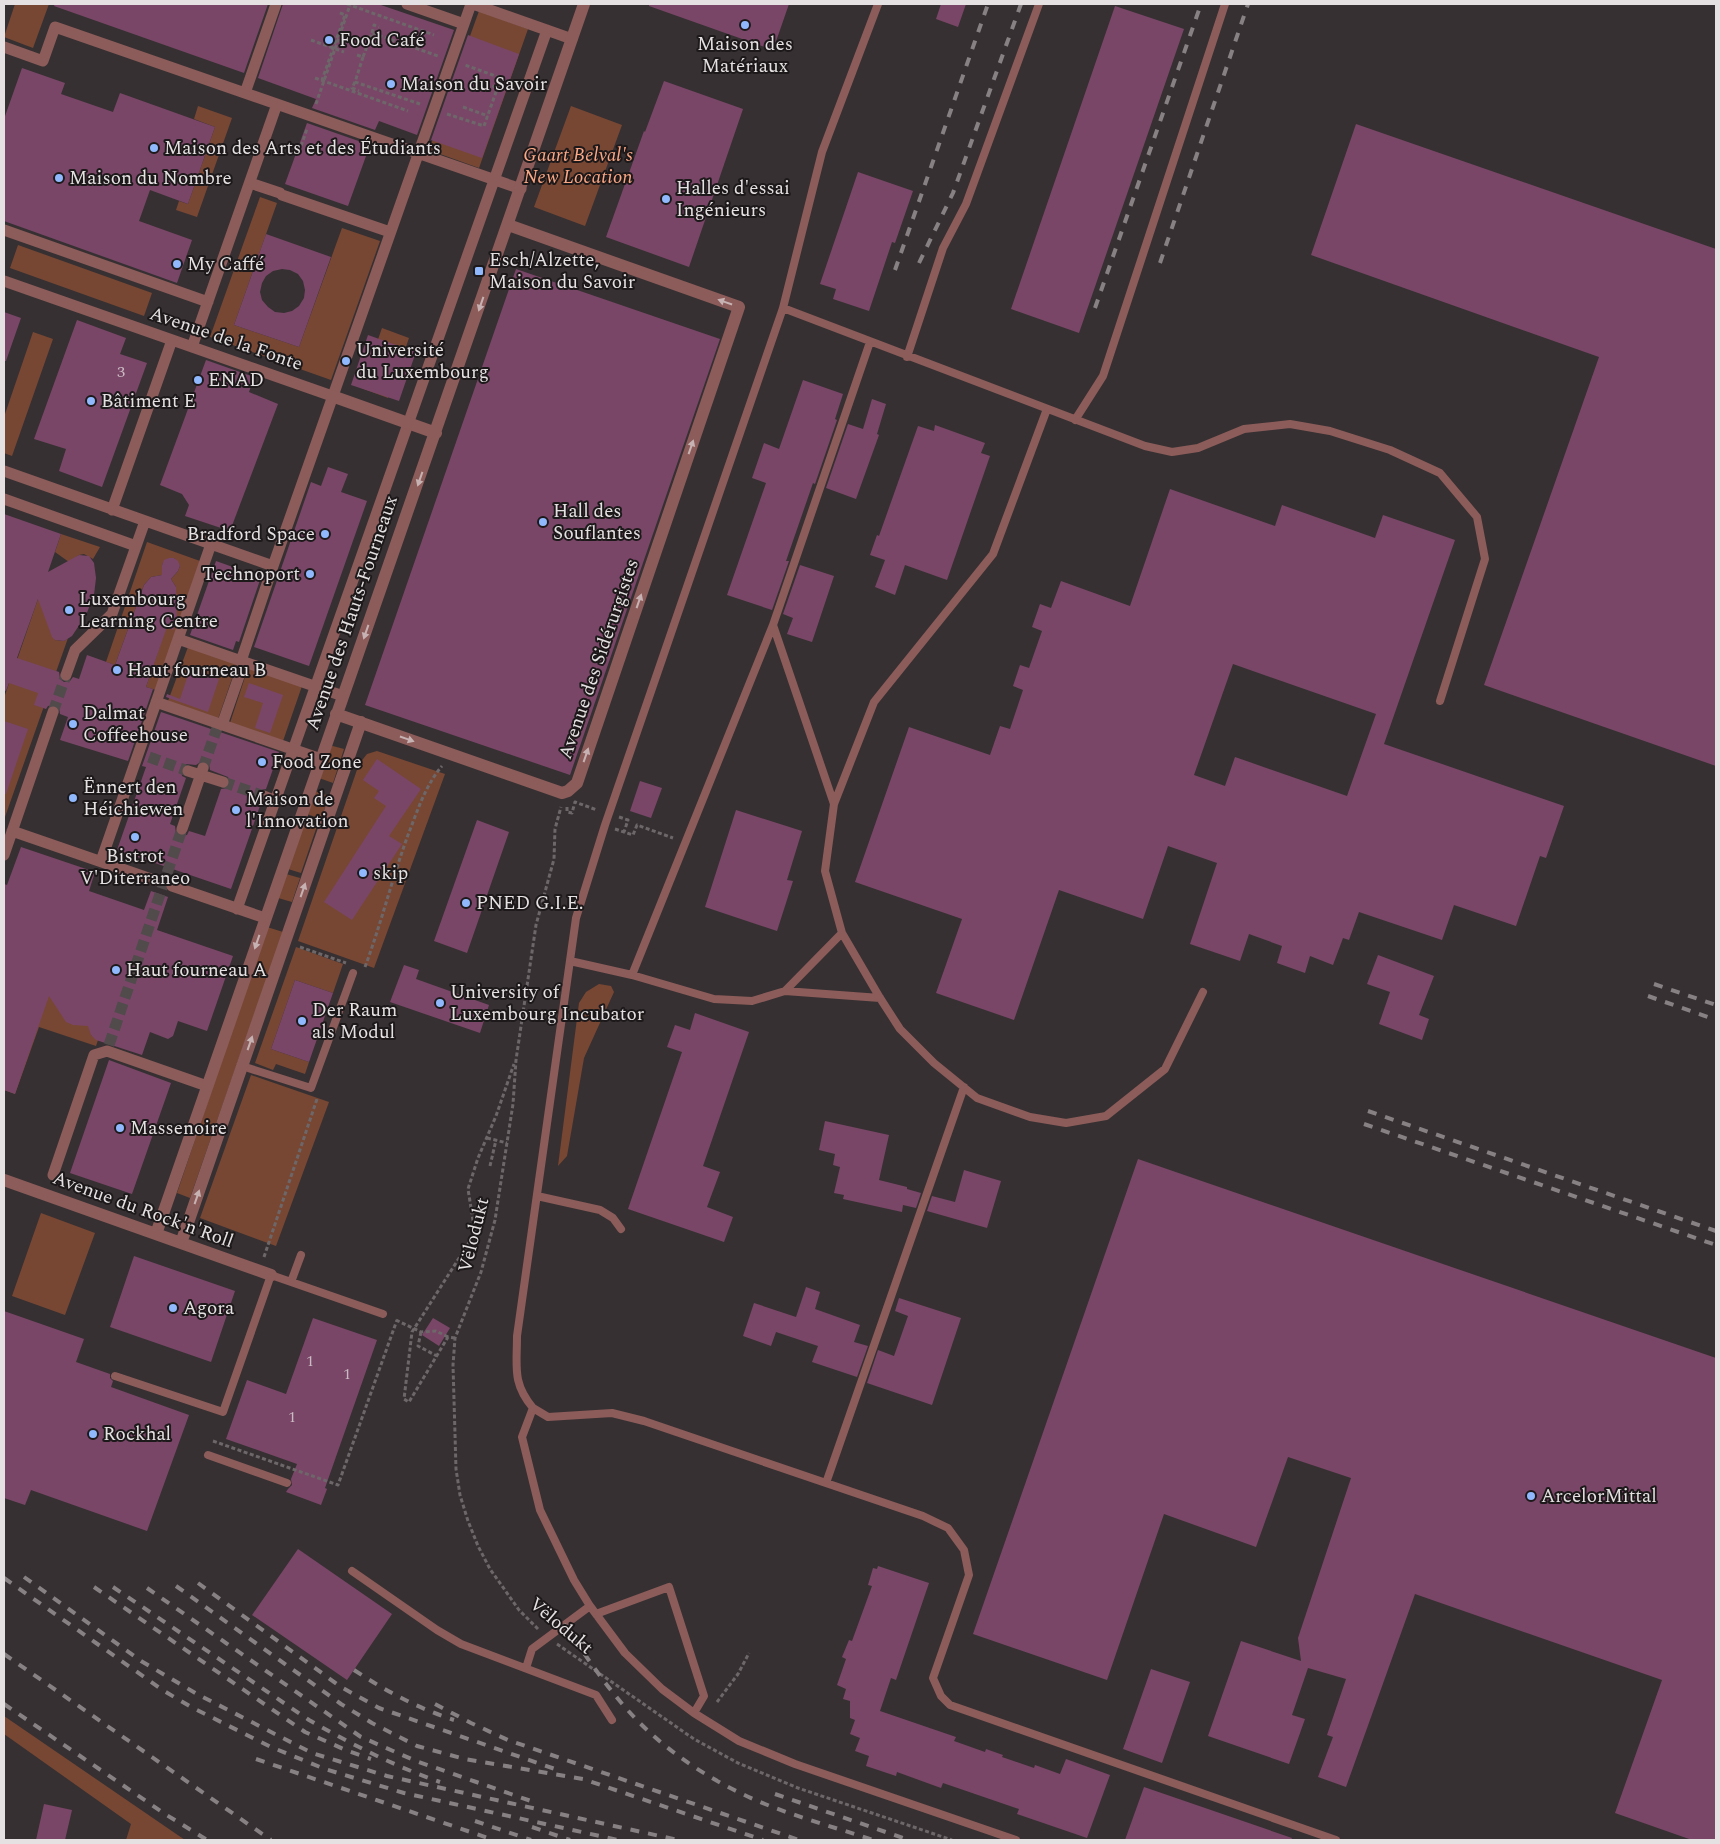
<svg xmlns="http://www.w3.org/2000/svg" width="1720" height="1844" viewBox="0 0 1720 1844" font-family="Spectral,serif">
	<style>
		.green { fill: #774733 }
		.building { fill: #794667; fill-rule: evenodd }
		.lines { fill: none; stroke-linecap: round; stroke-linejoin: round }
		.pedestrian-tunnel { stroke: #514b4c; stroke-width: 11; stroke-dasharray: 11 5.5; stroke-linecap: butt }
		.path { stroke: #6d6769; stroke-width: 3; stroke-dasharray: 4 2.5; stroke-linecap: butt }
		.service { stroke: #8c5c5a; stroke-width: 8 }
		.pedestrian { stroke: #8c5c5a; stroke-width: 11 }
		.minor { stroke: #8c5c5a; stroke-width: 12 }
		.rail { stroke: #878183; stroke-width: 4; stroke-dasharray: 9 9; stroke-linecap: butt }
		.oneway { fill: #c6b2b2 }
		.poi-dot { fill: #90b8fd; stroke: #1d191a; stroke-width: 2 }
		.labels { text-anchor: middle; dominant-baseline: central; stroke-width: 4; stroke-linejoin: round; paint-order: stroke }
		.number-label { font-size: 16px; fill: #cabac3 }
		.poi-label { font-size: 19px; fill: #e5e1e2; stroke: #1d191a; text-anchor: start }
		.park-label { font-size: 19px; font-style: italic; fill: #fda885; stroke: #1d191a }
		.street-label { font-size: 19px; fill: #e5e1e2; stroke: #1d191a }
	</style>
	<rect width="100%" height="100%" fill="#373032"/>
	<path class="green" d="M15 4H49L33 48 4 37Z
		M479 11 528 29 479 168 429 150Z
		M198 106 232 118 197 217 176 210 179 201 188 204 215 127 194 119Z
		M571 106 622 125 585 226 534 207Z
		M260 197 277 203 234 325 299 347 342 228 380 241 331 380 210 337Z
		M18 245 152 293 144 316 10 268Z
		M382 328 409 338 388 398 361 388Z
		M33 332 53 339 12 456 4 453V417Z
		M61 534 100 547 93 559 84 554 79 555 69 562 55 552Z
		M147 542 200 561 156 690 146 687 176 598V587L171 579 178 571 180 566 174 558C168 558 165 559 162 565L164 572 162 575 151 577 144 585 115 665 106 662Z
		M40 593 55 640 64 641 68 638 5 817 4 698Z
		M188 647 237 664 218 719 168 701Z
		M248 668 302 686 283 741 230 723Z
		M329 745 344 749 333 783 319 778Z
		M377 751 445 774 374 968 298 941 359 764 367 754Z
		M315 791 329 796 321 819 307 814Z
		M304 821 317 826 301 873 288 869Z
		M286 874 300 878 292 902 278 898Z
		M267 927 283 932 190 1198 177 1193Z
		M296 947 343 964 333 993 295 980 271 1049 309 1062 305 1074 276 1064 273 1070 255 1063Z
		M39 984 112 999 91 1035 98 1040 96 1046 39 1027 15 1094 4 1090V1053H9Z
		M599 984 611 986 614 992 584 1058 567 1156 558 1166 579 1003 586 992Z
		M251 1075 329 1102 276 1246 200 1218Z
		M41 1213 95 1233 65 1315 12 1296Z
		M4 1716 185 1840H126L131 1824 4 1734Z"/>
	<path class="building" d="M55 4H268L244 73 54 6Z
		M283 4H378L454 30 417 135 379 121 375 130 312 108 316 99 258 78Z
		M649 4H789L773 50 649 6Z
		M941 4H966L958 27 936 19Z
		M1115 6 1184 29 1079 333 1011 309Z
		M468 35 519 54 482 158 431 140Z
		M22 68 65 83 61 94 113 112 120 93 215 127 188 204 150 190 139 221 192 240 177 283 4 221V119Z
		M664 81 743 109 689 267 606 237 644 131 645 132Z
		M307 123 370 145 348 206 285 184Z
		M1356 124 1716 249V766L1484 685 1599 357 1311 255Z
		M858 172 913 191 895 243 892 242 869 311 833 299 836 289 820 284Z
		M266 234 331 257 299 347 234 325ZM282 269 290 270 298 274 303 281 305 290 304 298 299 306 292 311 284 313 275 312 268 307 262 300 260 292 262 283 266 276 273 271Z
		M516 269 720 339 570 775 365 705Z
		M4 312 21 318 6 361H4Z
		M77 320 126 338 120 354 147 363 102 487 59 471 66 449 34 439Z
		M368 335 416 352 399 401 351 385Z
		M206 360 254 377 249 392 278 404 230 531 185 516 189 505 182 494 160 485Z
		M803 380 843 394 835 419 837 420 815 484 813 483 786 561H789L772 610 727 595 766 483 752 478 764 443 779 449Z
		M872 399 886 404 877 434 879 435 856 499 826 488 848 424 863 429Z
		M935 425 985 443 981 453 990 456 947 580 905 565 895 595 875 587 885 560 870 555 877 535 879 536 918 426 934 431Z
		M328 467 348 474 341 492 367 501 309 666 254 647 311 482 321 486Z
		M1170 489 1275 526 1282 505 1375 538 1383 515 1455 540 1384 744 1564 806 1546 858 1540 856 1516 926 1454 905 1442 940 1359 912 1349 940 1343 938 1333 965 1310 956 1305 973 1277 963 1282 946 1249 934 1240 961 1190 944 1217 863 1168 846 1143 919 1059 890 1014 1020 936 993 962 919 855 882 909 727 990 755 1000 726 1010 729 1023 690 1013 686 1020 665 1029 668 1042 631 1032 627 1040 604 1051 608 1061 581 1130 606ZM1233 664 1376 714 1347 796 1235 757 1225 786 1194 775Z
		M4 514 61 534 48 572 79 555 89 556 94 563 96 578 94 595 86 615 72 636 64 641 55 640 52 637 38 599 17 658 59 672 60 679 64 682 70 681 73 677 79 679 87 655 115 665 144 585 151 577 162 575V565L164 560 169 558H174L178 561 180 566 178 571 171 579 176 587 177 620 173 630 167 627 146 687 153 689 128 761 60 740 68 717 60 714 59 707 55 705 48 706 46 709 34 705 38 693 9 683 6 691 4 690Z
		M216 561 261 577 239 642 236 641 233 650 190 635Z
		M800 565 834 576 812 642 787 634 793 618 783 614Z
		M190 669 219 679 208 712 166 697 167 694 180 699Z
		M249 683 283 695 270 733 255 728 263 703 244 697Z
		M161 712 279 752 266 789 260 790 257 794 258 800 261 803 231 889 117 850 146 767 142 766ZM202 761 209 763 210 770 228 777 230 784 228 788 221 789 205 836 189 831 187 835 180 836 176 834 175 826 170 824 186 778 182 776 181 769 186 764 196 765Z
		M4 721 28 729 6 794H4Z
		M377 759 421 789 389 836 402 844 352 920 324 902 386 806 374 798 379 791 363 780Z
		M640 781 662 788 651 818 630 811Z
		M736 810 802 831 787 880 793 881 777 931 705 907Z
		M477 820 509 832 467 953 434 941Z
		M21 847 95 872 89 891 144 910 151 891 168 897 157 930 233 956 207 1031 178 1021 173 1036 168 1039 150 1032 142 1055 96 1040 91 1035 88 1026 73 1025 66 1022 49 996 15 1094 4 1090V884L7 885Z
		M1378 955 1434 976 1419 1015 1429 1019 1422 1040 1379 1024 1390 992 1367 984Z
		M404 965 419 970 416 979 489 1005 480 1033 390 1002Z
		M295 980 333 993 309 1062 271 1049Z
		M695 1013 749 1032 703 1166 720 1172 707 1207 733 1217 724 1242 628 1209 682 1052 667 1047 675 1025 690 1030Z
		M109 1060 171 1083 132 1194 70 1173Z
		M825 1121 889 1135 879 1180 907 1187V1189L921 1193 916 1208 903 1205 902 1212 843 1199 844 1195 834 1193 840 1167 833 1165 835 1154 819 1150Z
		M1138 1159 1716 1358V1840H1692L1615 1813 1662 1680 1415 1594 1346 1787 1318 1777 1333 1737 1327 1735 1346 1679 1308 1668 1292 1715 1305 1719 1289 1764 1208 1736 1241 1641 1301 1661 1298 1638 1351 1478 1288 1457 1256 1547 1164 1514 1107 1680 973 1634Z
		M964 1170 1001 1181 987 1228 927 1211 932 1196 955 1202Z
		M134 1256 235 1291 211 1362 110 1327Z
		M806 1287 820 1292 815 1309 860 1325 854 1342 868 1346 857 1377 812 1362 818 1346 776 1332 771 1346 743 1336 754 1303 796 1317Z
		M899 1298 961 1318 932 1405 867 1383 878 1350 894 1356 908 1316 895 1311Z
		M4 1311 84 1339 76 1362 110 1374V1378L113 1381 111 1387 189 1415 147 1531 31 1490 25 1505 4 1498Z
		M313 1318 377 1340 325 1488 327 1489 321 1505 286 1492 288 1489 292 1485 291 1479 297 1464 226 1439 247 1380 286 1394Z
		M433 1318 450 1328 439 1346 422 1335Z
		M298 1549 392 1614 347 1680 252 1615Z
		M878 1566 929 1583 896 1680 891 1678 880 1711 956 1737 954 1741 985 1752 986 1749 1003 1755 1002 1757 1034 1768 1035 1765 1060 1774 1066 1759 1110 1775 1087 1838 1017 1814 1019 1809 943 1783 941 1788 897 1772 896 1776 866 1766 869 1756 855 1751 860 1738 850 1734 855 1720 850 1718V1701L843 1699 846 1689 837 1685 846 1659 842 1657 849 1640 852 1641 872 1586 868 1585 873 1568 877 1569Z
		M1151 1669 1190 1682 1162 1763 1123 1749Z
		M1144 1787 1292 1838 1291 1840H1125Z
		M44 1804 72 1810 65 1840H36Z"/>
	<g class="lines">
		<path class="pedestrian-tunnel" d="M53 712 66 675
			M149 757 188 771
			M203 768 217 728
			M223 782 264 796
			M109 1045 182 829"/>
		<path class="path" d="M347 4 434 35
			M372 33 374 25 379 27
			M311 40 344 52
			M368 42 374 44
			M357 55 363 57 372 33 438 56
			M363 57 355 82 420 104
			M315 78 408 111
			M474 79 498 88
			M321 80H322L345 15 338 12
			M355 82 352 88 359 91
			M316 104 350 5
			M463 107 488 116
			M447 114 484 126 501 78 465 65
			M299 152 307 129
			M567 807V812L572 813 575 802 597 810
			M619 817 628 820 624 832
			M615 829 633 835 637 825 673 838
			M300 947 346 963
			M365 967C381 924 392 879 408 835 417 812 425 786 442 766
			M487 1138 507 1143
			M490 1166 496 1140
			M264 1257 317 1099
			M396 1320 421 1332 436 1331 448 1337
			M421 1332 418 1346 437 1356
			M455 1338 448 1337 409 1402 404 1399 412 1332 475 1233 468 1189 478 1158 496 1116 514 1064
			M213 1441 338 1485 397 1320
			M538 1629 519 1610 490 1569 478 1546 468 1521 460 1495 456 1469 453 1365 455 1338 481 1272 495 1220 513 1104 516 1060 536 925 554 859 555 829 561 807
			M557 1644 694 1739 738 1763 798 1788 952 1840
			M717 1702 738 1674 749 1653"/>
		<path class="service" d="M878 4 822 152 783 308 605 825 576 918 517 1336C517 1367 512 1383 533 1408L522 1437 540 1510 574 1580 590 1606 625 1653 662 1689 694 1713 739 1741 795 1764 1016 1840
			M783 308 1145 446 1172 452 1198 448 1244 429 1290 424 1330 431 1390 450 1440 473 1477 517 1485 559 1440 701
			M907 357 943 248 966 204 1039 4
			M1075 420 1103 376 1225 4
			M773 625 870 342
			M834 804 874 702 993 554 1047 409
			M570 961 632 975 714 999 752 1001 785 991 842 933
			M632 975 773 625 834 804 825 871 842 933 880 998 900 1029 934 1063 977 1098 1030 1117 1066 1123 1106 1116 1165 1069 1203 992
			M785 991 880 998
			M242 1066 311 1088 353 973
			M537 1196 600 1210 613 1218 621 1229
			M291 1282 301 1255
			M115 1376 223 1412 271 1275 383 1314
			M533 1408 548 1417 612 1413 644 1421 923 1516 948 1528 964 1550 969 1575 933 1678 941 1696 950 1705 1336 1840
			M208 1455 287 1483
			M826 1483 964 1087
			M352 1571 437 1630 461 1644 596 1695 612 1720
			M596 1614 669 1587 704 1696 694 1713
			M526 1668 532 1649 590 1606"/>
		<path class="pedestrian" d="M407 4 464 24 471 4
			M473 4 572 39
			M4 47 43 61 55 27 521 189
			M245 93 276 4
			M250 183 280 193
			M282 195 390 232
			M4 230 208 302
			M4 281 332 396
			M192 347 277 104
			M4 471 273 566
			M4 499 136 546
			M112 510 172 340
			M178 639 343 696
			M241 661 273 566 464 24
			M66 675 75 650 112 614 145 521
			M156 702 321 759
			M222 725 244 662
			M188 771 223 782
			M264 796 276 801
			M182 829 203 768
			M12 831 154 880
			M4 855 53 712
			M101 861 211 544
			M172 886 265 918
			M237 909 547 30
			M53 1175 94 1055 107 1051 207 1086"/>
		<path class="minor" d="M332 396 436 433
			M336 714 562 793 568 791 577 783 739 307 508 225
			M4 1180 271 1275
			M156 1234 584 4
			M181 1243 361 722"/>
		<path class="rail" d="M919 263 953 193 1021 4
			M1160 263 1248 4
			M895 270 988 4
			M1095 308 1201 4
			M1654 984 1716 1005
			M1648 996 1716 1020
			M1368 1111 1716 1231
			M1364 1124 1716 1245
			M24 1577 141 1661 197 1694 312 1753 387 1776 678 1840
			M4 1578 164 1691 193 1708 271 1747 325 1769 404 1793 618 1840
			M198 1583 341 1687 379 1708 555 1769
			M176 1586 341 1704 372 1723 417 1746 465 1759 583 1779 763 1840
			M94 1587 305 1732 348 1751 371 1759
			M113 1587 309 1720C351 1744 394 1766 440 1782
			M147 1588 361 1737 416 1761 531 1801
			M564 1624C586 1656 608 1690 635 1718 670 1755 718 1785 765 1804 800 1818 837 1828 873 1840
			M4 1654 271 1840
			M354 1670C386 1691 417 1708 454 1720
			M4 1704 165 1814 207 1840
			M435 1704 471 1723 508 1740 799 1840
			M256 1759 494 1840
			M775 1794 909 1840
			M475 1821 531 1840
			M532 1827 570 1840"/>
	</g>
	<defs><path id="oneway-solid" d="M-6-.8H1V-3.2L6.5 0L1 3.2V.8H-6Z" transform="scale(1.25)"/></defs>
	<g class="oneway">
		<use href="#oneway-solid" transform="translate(725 302) rotate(-161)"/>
		<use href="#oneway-solid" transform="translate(481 304) rotate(109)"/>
		<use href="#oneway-solid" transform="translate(691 447) rotate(-71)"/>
		<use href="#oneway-solid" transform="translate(420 479) rotate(109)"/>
		<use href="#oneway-solid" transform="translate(639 601) rotate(-71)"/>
		<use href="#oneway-solid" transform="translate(366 632) rotate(109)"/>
		<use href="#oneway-solid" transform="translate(407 739) rotate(19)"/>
		<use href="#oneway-solid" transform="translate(586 755) rotate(-71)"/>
		<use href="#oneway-solid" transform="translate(303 890) rotate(-71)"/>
		<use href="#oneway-solid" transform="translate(257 942) rotate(109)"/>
		<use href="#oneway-solid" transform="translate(250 1043) rotate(-71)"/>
		<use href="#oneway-solid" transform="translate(197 1197) rotate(-71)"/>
	</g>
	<g class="poi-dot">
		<circle cx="745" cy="25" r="5"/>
		<circle cx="329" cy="40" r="5"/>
		<circle cx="391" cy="84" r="5"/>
		<circle cx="154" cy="148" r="5"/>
		<circle cx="59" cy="178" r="5"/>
		<circle cx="666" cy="199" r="5"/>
		<circle cx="177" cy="264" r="5"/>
		<rect x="474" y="266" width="10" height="10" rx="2.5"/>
		<circle cx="346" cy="361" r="5"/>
		<circle cx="198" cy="380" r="5"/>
		<circle cx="91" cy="401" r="5"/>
		<circle cx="543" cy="522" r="5"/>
		<circle cx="325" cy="534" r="5"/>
		<circle cx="310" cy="574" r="5"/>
		<circle cx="69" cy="610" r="5"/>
		<circle cx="117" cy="670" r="5"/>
		<circle cx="73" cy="724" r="5"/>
		<circle cx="262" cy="762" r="5"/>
		<circle cx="73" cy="798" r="5"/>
		<circle cx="236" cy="810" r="5"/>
		<circle cx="135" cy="837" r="5"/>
		<circle cx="363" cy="873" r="5"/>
		<circle cx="466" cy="903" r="5"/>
		<circle cx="116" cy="970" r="5"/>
		<circle cx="440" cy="1003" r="5"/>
		<circle cx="302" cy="1021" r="5"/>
		<circle cx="120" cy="1128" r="5"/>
		<circle cx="173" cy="1308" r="5"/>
		<circle cx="93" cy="1434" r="5"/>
		<circle cx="1531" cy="1496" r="5"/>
	</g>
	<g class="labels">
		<g class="number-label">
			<text x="121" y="372">3</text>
			<text x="310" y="1361">1</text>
			<text x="347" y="1374">1</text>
			<text x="292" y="1417">1</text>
		</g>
		<g class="poi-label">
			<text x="339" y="40">Food Café</text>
			<text x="745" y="44" text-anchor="middle">Maison des<tspan x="745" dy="22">Matériaux</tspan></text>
			<text x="401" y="84">Maison du Savoir</text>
			<text x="164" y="148">Maison des Arts et des Étudiants</text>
			<text x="69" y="178">Maison du Nombre</text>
			<text x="676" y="188">Halles d'essai<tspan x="676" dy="22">Ingénieurs</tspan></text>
			<text x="489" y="260">Esch/Alzette,<tspan x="489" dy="22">Maison du Savoir</tspan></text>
			<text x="187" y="264">My Caffé</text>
			<text x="356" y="350">Université<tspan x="356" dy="22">du Luxembourg</tspan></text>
			<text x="208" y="380">ENAD</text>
			<text x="101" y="401">Bâtiment E</text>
			<text x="553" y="511">Hall des<tspan x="553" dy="22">Souflantes</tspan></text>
			<text x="315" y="534" text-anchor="end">Bradford Space</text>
			<text x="300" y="574" text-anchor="end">Technoport</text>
			<text x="79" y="599">Luxembourg<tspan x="79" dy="22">Learning Centre</tspan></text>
			<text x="127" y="670">Haut fourneau B</text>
			<text x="83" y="713">Dalmat<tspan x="83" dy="22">Coffeehouse</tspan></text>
			<text x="272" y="762">Food Zone</text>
			<text x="83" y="787">Ënnert den<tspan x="83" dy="22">Héichiewen</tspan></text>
			<text x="246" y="799">Maison de<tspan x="246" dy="22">l'Innovation</tspan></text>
			<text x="135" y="856" text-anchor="middle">Bistrot<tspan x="135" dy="22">V'Diterraneo</tspan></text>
			<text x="373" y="873">skip</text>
			<text x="476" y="903">PNED G.I.E.</text>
			<text x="126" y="970">Haut fourneau A</text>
			<text x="450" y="992">University of<tspan x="450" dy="22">Luxembourg Incubator</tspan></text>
			<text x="312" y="1010">Der Raum<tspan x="312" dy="22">als Modul</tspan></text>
			<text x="130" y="1128">Massenoire</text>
			<text x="183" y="1308">Agora</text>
			<text x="103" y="1434">Rockhal</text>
			<text x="1541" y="1496">ArcelorMittal</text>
		</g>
		<g class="park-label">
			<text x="578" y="155">Gaart Belval's<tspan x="578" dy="22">New Location</tspan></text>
		</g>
		<g class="street-label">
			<text transform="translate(226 339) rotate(19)">Avenue de la Fonte</text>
			<text transform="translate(352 613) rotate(-71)">Avenue des Hauts-Fourneaux</text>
			<text transform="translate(599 659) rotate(-71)">Avenue des Sidérurgistes</text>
			<text transform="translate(143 1210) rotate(20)">Avenue du Rock'n'Roll</text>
			<text transform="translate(474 1235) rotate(-76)">Vëlodukt</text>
			<text transform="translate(561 1626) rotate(40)">Vëlodukt</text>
		</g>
	</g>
	<rect width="1720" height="1844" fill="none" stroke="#e5e1e2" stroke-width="10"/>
</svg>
